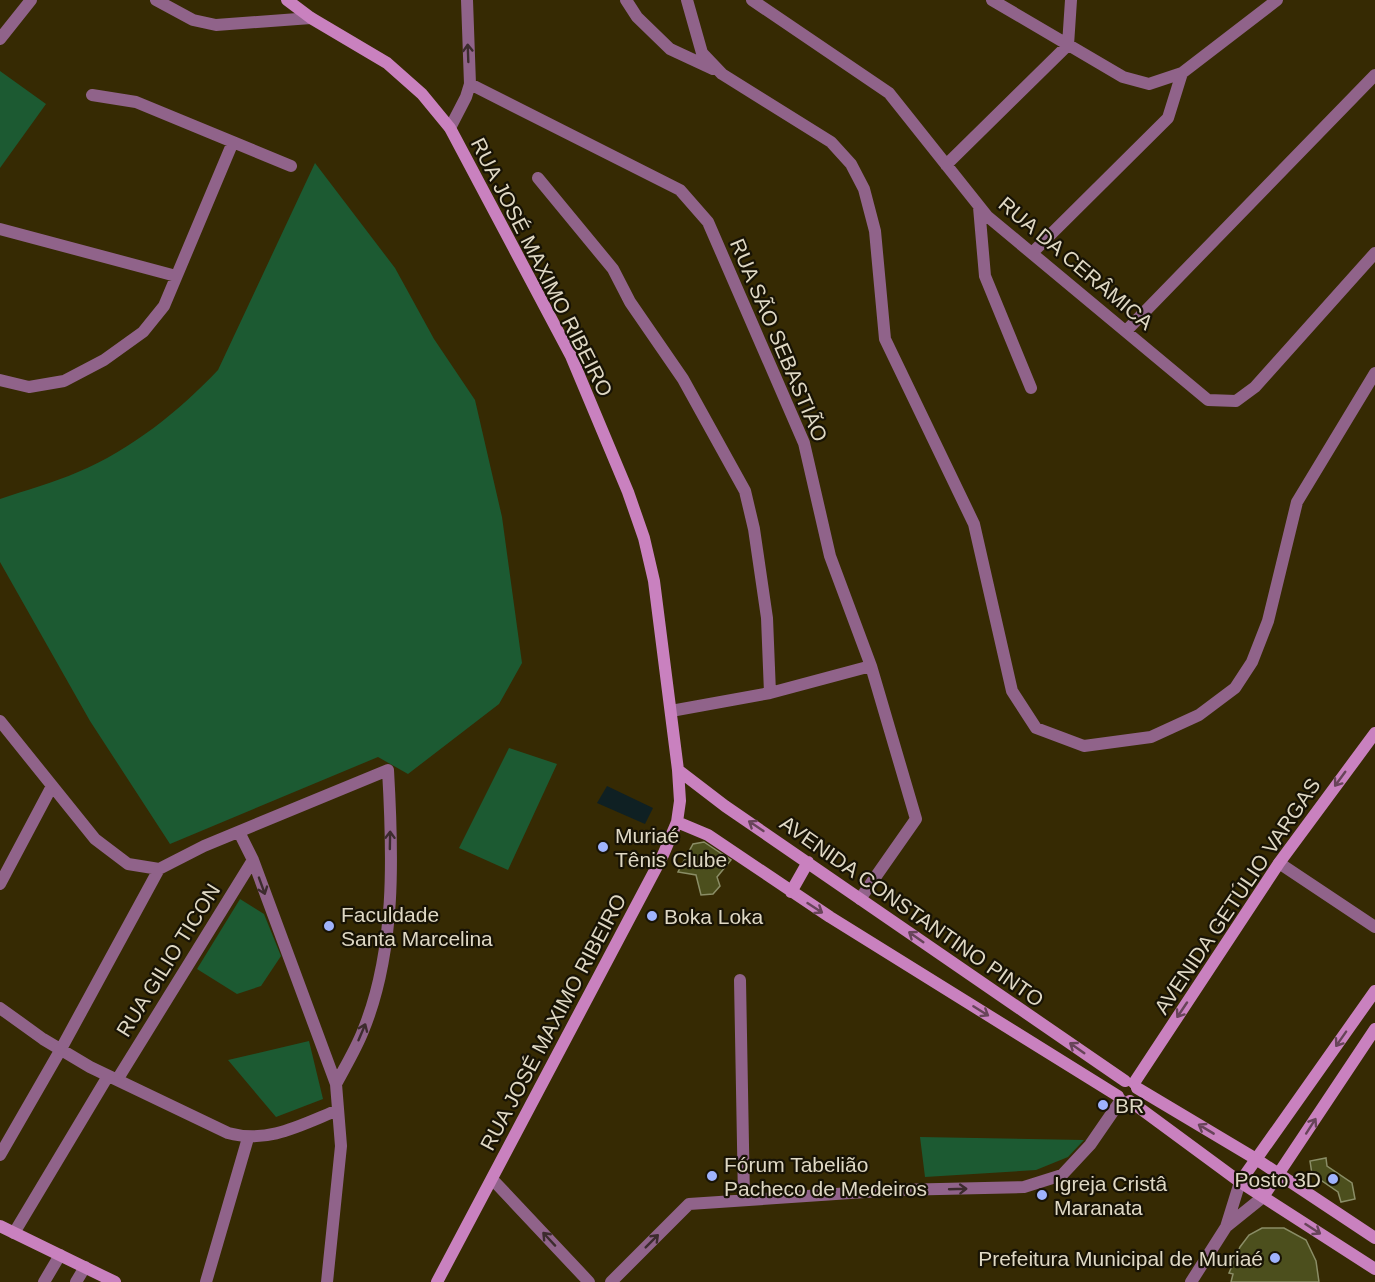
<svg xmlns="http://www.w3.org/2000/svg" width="1375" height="1282" viewBox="0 0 1375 1282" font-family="Helvetica,sans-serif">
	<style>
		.green { fill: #1c5a32 }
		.water { fill: #0f2023 }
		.building { fill: #4c4f1d; stroke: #8a8d66; stroke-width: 1.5 }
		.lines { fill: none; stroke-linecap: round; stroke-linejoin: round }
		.street { stroke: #90638a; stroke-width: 12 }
		.secondary { stroke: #c981bf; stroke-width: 12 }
		.oneway { stroke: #3c2b2d }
		.oneway2 { stroke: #684459 }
		.poi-dot { fill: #9fb3fd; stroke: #181305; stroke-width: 2 }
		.labels { text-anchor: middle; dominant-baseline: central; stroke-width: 4.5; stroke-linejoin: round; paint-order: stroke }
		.street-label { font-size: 21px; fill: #dfd8c4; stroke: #181305 }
		.poi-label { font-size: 21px; fill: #dfd8c4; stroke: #181305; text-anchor: start }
	</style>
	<rect width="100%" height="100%" fill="#362a03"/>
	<path class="green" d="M0 71 46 104 0 168Z
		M315 163 395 268 434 339 475 400 502 517 522 663 499 704 408 774 378 757 170 844 90 721 0 562V499C26 490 53 483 78 472 131 450 179 411 218 370Z
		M509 748 557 764 508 870 459 848Z
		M240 899 264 914 281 956 261 986 237 994 197 969Z
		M309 1041 323 1099 276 1117 228 1060Z
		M920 1137 1084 1140 1068 1157 1036 1170 925 1177Z"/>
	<path class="water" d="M607 786 653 808 645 824 597 803Z"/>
	<path class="building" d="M704 842 731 860 717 877 720 886 713 894 701 895 696 875 678 872 693 844Z
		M1326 1158 1327 1166 1352 1183 1355 1199 1341 1202 1338 1192 1312 1174 1310 1161Z
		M1262 1228H1284L1306 1240 1316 1261 1319 1282H1231L1233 1274 1229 1273 1240 1247 1249 1235Z"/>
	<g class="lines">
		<path class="street" d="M156 0 193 20 216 25 311 18
			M626 0 637 17 670 49 713 69
			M687 0 702 53 722 74 831 142 851 164 864 189 875 231 885 339 974 524 1012 691 1036 728 1084 746 1151 737 1199 715 1235 688 1252 662 1268 621 1297 502 1375 373
			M752 0 889 93 987 216 1208 400 1236 401 1255 387 1375 253
			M992 0 1123 77 1149 84 1182 73 1277 0
			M0 39 31 0
			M470 84 680 190 708 222 804 443 830 556 871 666 916 819 860 899
			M92 95 136 102 291 166
			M450 128 466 97 470 84 467 0
			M946 165 1068 45 1071 0
			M538 178 613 269 630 302 683 379 745 491 754 529 767 618 770 693
			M979 207 985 276 1031 388
			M0 229 176 276
			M1032 253 1168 118 1182 73
			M1126 331 1375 75
			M0 380 29 387 64 381 104 360 143 332 164 306 233 142
			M671 711 770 693 871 666
			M0 721 95 839 128 864 159 869 204 846 388 770C393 855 396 951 363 1031 356 1049 345 1067 336 1084
			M239 832 253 860 336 1084 341 1146 327 1282
			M1279 863 1375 927
			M0 884 52 786
			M740 980 744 1199
			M0 1008 43 1039 90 1067 228 1133C268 1144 301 1125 338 1110
			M117 1080 253 860
			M0 1155 61 1049 159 869
			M492 1179 589 1282
			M1227 1226 1263 1197
			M14 1233 108 1076
			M44 1282 60 1255
			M76 1282 85 1267
			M206 1282 248 1138
			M611 1282 689 1204 895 1190 1024 1187 1062 1175 1090 1145 1121 1100
			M1191 1282 1226 1227 1240 1182"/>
		<path class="secondary" d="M287 0 311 18 387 63 422 94 450 128 571 356 628 492 644 538 654 581 678 770 680 801 677 822 663 855 437 1282
			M678 770 725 806 1125 1081
			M677 822 708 835 830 917 1118 1096
			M791 892 808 862
			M1134 1083 1279 863 1375 733
			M1137 1088 1256 1159 1375 1238
			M1130 1101 1240 1182 1375 1269
			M1240 1182 1375 991
			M1263 1197 1375 1029
			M0 1226 115 1282"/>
	</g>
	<defs><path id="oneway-shaft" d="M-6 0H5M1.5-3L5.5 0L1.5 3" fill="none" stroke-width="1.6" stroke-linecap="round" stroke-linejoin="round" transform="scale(1.5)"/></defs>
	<g class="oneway">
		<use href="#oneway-shaft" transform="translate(468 53) rotate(-92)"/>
		<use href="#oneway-shaft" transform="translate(390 840) rotate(-89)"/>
		<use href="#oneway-shaft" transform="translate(262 886) rotate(70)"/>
		<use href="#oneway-shaft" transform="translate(362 1032) rotate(-67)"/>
		<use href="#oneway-shaft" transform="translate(958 1189) rotate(-2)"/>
		<use href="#oneway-shaft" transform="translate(549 1239) rotate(-133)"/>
		<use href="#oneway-shaft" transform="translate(652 1241) rotate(-45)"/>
	</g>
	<g class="oneway2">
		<use href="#oneway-shaft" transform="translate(1340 779) rotate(126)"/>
		<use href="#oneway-shaft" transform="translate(756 826) rotate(-146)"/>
		<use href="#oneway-shaft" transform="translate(815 908) rotate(33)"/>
		<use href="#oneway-shaft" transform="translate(916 937) rotate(-145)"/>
		<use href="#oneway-shaft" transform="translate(1182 1010) rotate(124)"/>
		<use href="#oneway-shaft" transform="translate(981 1011) rotate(32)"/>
		<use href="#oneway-shaft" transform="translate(1341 1039) rotate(125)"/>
		<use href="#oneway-shaft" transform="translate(1077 1048) rotate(-145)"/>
		<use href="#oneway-shaft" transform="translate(1311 1126) rotate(-57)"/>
		<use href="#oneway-shaft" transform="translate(1206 1129) rotate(-149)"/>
		<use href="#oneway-shaft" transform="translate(1313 1229) rotate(33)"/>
	</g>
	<g class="poi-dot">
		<circle cx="603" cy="847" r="6"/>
		<circle cx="652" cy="916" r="6"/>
		<circle cx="329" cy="926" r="6"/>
		<circle cx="1103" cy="1105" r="6"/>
		<circle cx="712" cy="1176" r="6"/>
		<circle cx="1333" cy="1179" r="6"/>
		<circle cx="1042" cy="1195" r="6"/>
		<circle cx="1275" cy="1258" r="6"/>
	</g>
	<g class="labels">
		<g class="street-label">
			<text transform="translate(1076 263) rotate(40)">RUA DA CERÂMICA</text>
			<text transform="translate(542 267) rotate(63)">RUA JOSÉ MAXIMO RIBEIRO</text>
			<text transform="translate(779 340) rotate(67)">RUA SÃO SEBASTIÃO</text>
			<text transform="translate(1237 896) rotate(-56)">AVENIDA GETÚLIO VARGAS</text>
			<text transform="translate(912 911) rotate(35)">AVENIDA CONSTANTINO PINTO</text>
			<text transform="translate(168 960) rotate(-58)">RUA GILIO TICON</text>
			<text transform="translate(553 1022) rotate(-62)">RUA JOSÉ MAXIMO RIBEIRO</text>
		</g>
		<g class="poi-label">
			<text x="615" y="835">Muriaé<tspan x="615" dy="24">Tênis Clube</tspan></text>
			<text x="341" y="914">Faculdade<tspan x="341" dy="24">Santa Marcelina</tspan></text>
			<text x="664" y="916">Boka Loka</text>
			<text x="1115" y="1105">BR</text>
			<text x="724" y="1164">Fórum Tabelião<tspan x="724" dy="24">Pacheco de Medeiros</tspan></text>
			<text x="1321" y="1179" text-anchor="end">Posto 3D</text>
			<text x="1054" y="1183">Igreja Cristâ<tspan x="1054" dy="24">Maranata</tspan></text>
			<text x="1263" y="1258" text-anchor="end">Prefeitura Municipal de Muriaé</text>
		</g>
	</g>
</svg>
